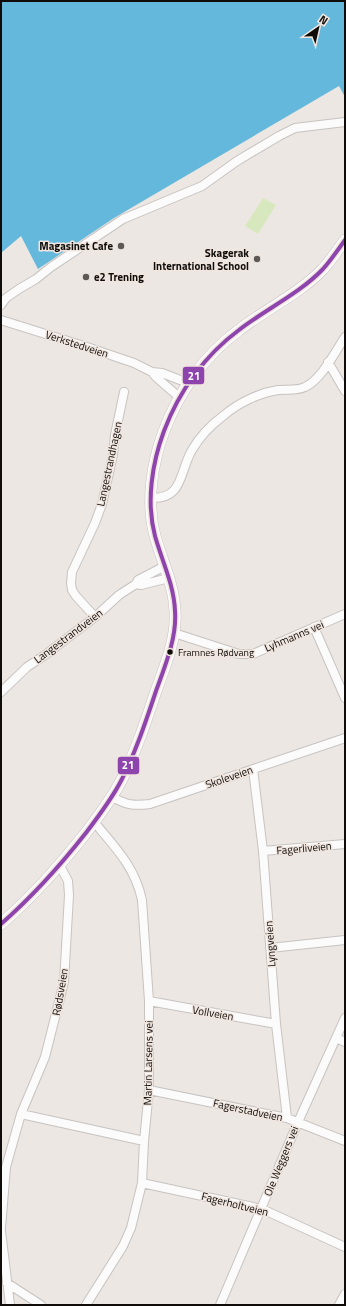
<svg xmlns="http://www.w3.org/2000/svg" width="346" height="1306" viewBox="0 0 346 1306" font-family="'Titillium Web',sans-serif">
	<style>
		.green { fill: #d8e8be }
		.water { fill: #64b8dc }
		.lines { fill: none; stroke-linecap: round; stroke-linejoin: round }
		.minor-casing { stroke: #c7c3c0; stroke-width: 10 }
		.secondary-casing { stroke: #c7c3c0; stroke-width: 12 }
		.minor { stroke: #fcfbfb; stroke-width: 8 }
		.secondary { stroke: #fcfbfb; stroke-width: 11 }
		.bus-1-casing { stroke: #f0e6df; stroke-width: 7 }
		.bus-1 { stroke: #8e44ad; stroke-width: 4 }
		.poi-dot { fill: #5c5956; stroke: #f0e6df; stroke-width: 1.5 }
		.bus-dot { fill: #0f0c0a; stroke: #f0e6df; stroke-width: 1.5 }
		.labels { text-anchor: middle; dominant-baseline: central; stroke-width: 3; stroke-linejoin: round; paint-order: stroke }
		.bus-label { font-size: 10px; fill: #0f0c0a; stroke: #f0e6df; text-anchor: start }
		.poi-label { font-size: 11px; font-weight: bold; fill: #0f0c0a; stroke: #f0e6df; text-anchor: end }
		.street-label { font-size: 11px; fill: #0f0c0a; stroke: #f0e6df }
		.line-badge { stroke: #f0e6df; stroke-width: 1.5 }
		.badge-label { font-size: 11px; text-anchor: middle; font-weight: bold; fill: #fff }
	</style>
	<rect width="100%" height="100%" fill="#ece7e3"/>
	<path class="green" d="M263 198 276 205 258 234 245 226Z"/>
	<path class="water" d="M1 1H345V97L339 86 114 218 38 269 21 236 1 253Z"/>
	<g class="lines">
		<defs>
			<path id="minor" d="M1 305 6 298 19 289 36 279 51 267 123 219 202 186 237 161 279 136 295 128 345 122
				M1 320 87 347 134 363 152 372 162 373 188 383
				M328 362 345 391
				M152 372 156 377 179 397
				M151 498C184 499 179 472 192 450 200 436 211 425 223 416 238 403 259 393 278 390 287 389 297 391 305 387 321 380 335 352 345 337
				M136 584 141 585 169 578
				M95 617 76 596 72 590 71 583 72 572 95 523 102 504 113 455 115 435 124 392
				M314 627 345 698
				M174 633 239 654H253L345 614
				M1 692 27 667 45 655 95 617 119 595 136 584 138 580 165 566
				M253 769 263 851 276 1024 287 1118
				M112 797C127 805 133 806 150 804L345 738
				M263 851 345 844
				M270 948 345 940
				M149 1001 276 1024
				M336 1038 345 1042
				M149 1090 287 1118 345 1141
				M21 1114 144 1141
				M142 1183 262 1209 345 1247
				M1 1228 6 1167 21 1114 45 1057 64 982 69 895 68 881 60 866
				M1 1231 10 1305
				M7 1283 41 1305
				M86 1305 123 1246 131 1228 142 1183 144 1141 149 1090V1001L142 900C135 867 115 847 94 822
				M220 1305 298 1122 345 1018
				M339 1305 345 1294"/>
			<path id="secondary" d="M1 924C33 896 59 867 85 834 98 817 112 799 122 779 136 751 146 721 156 691 165 666 177 638 175 611 174 585 162 561 155 536 146 502 152 463 164 431 179 391 205 355 239 330 266 309 299 294 323 269 331 260 338 250 345 240"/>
		</defs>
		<use href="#minor" class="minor-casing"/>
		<use href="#secondary" class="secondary-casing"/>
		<use href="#minor" class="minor"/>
		<use href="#secondary" class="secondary"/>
		<defs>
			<path id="bus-1" d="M1 924C33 896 59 867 85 834 98 817 112 799 122 779 136 751 146 721 156 691 165 666 177 638 175 611 174 585 162 561 155 536 146 502 152 463 164 431 179 391 205 355 239 330 266 309 299 294 323 269 331 260 338 250 345 240"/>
		</defs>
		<use href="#bus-1" class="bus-1-casing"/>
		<use href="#bus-1" class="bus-1"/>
	</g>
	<g class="poi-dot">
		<circle cx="121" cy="246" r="4"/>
		<circle cx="257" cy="259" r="4"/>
		<circle cx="86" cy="277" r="4"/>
	</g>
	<circle class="bus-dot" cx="170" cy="652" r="3.5"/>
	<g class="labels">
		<g class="bus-label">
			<text x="178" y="652">Framnes Rødvang</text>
		</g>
		<g class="poi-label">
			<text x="113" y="246">Magasinet Cafe</text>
			<text x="249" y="253">Skagerak<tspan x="249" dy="13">International School</tspan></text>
			<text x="94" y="277" text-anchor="start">e2 Trening</text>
		</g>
		<g class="street-label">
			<text transform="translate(77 344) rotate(18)">Verkstedveien</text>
			<text transform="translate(109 464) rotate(-78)">Langestrandhagen</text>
			<text transform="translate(68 636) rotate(-37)">Langestrandveien</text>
			<text transform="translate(294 636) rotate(-23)">Lyhmanns vei</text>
			<text transform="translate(229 777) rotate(-19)">Skoleveien</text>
			<text transform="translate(304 848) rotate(-5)">Fagerliveien</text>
			<text transform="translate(270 944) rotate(-94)">Lyngveien</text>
			<text transform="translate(60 992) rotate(-80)">Rødsveien</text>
			<text transform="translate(213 1013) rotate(10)">Vollveien</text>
			<text transform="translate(148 1063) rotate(-89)">Martin Larsens vei</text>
			<text transform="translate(248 1110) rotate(12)">Fagerstadveien</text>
			<text transform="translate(281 1161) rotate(-68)">Ole Weggers vei</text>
			<text transform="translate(235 1204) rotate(14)">Fagerholtveien</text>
		</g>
	</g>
	<g class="line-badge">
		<rect x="182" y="366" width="23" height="19" rx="4" fill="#8e44ad"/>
		<rect x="117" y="756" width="23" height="19" rx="4" fill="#8e44ad"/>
	</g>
	<g class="badge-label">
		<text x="194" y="380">21</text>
		<text x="128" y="769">21</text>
	</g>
	<rect width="346" height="1306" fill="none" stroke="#0f0c0a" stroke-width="4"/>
	<g transform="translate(318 28) rotate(34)" stroke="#f0e6df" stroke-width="3" paint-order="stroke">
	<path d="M0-3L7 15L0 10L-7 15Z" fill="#0f0c0a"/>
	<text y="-6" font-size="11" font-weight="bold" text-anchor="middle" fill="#0f0c0a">N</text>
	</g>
</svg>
